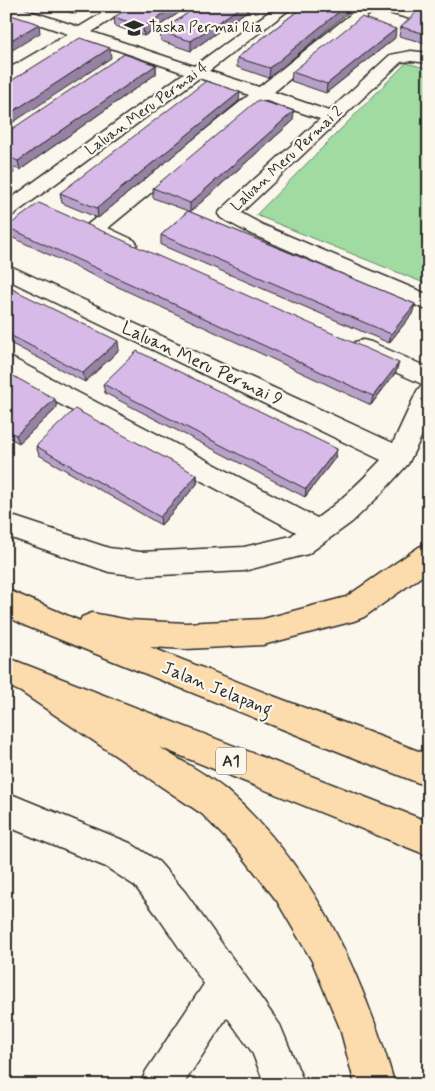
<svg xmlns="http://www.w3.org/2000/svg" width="435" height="1091" viewBox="0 0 435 1091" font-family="Mynerve,sans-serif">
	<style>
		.green { fill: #a0dca2; stroke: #668466 }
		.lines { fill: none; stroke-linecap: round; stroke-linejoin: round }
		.minor-casing { stroke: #2b2b2b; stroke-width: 3 }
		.major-casing { stroke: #2b2b2b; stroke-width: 3 }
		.minor { fill: #fbf7ec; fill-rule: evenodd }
		.major { fill: #fcdcac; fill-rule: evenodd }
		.wall { fill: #b9a0c8; stroke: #2b2b2b }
		.shaded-wall { fill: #9682a2; stroke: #2b2b2b }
		.building { fill: #d7bae8; stroke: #2b2b2b }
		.labels { text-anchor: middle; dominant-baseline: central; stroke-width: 4.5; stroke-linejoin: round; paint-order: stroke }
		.far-poi-label { font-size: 15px; fill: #2b2b2b; stroke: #fbf7ec; text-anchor: start }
		.far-street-label { font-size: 15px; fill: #2b2b2b; stroke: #fbf7ec }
		.shield { fill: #fbf7ec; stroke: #696865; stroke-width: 1 }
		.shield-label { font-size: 16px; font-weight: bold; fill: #2b2b2b }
		.street-label { font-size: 18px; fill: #2b2b2b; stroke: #fbf7ec }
	</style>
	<rect width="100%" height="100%" fill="#fbf7ec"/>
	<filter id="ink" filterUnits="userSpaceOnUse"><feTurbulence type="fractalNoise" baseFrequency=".02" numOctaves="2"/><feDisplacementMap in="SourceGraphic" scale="10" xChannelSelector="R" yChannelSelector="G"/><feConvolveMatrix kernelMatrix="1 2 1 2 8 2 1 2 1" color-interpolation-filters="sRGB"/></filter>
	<g filter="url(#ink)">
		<path class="green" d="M406 63 429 69V285L256 215Z"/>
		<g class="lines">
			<defs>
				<path id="minor" d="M6 6H15L79 27 114 6H132L92 32 194 66 277 6H294L209 71 259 87 361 6H399L429 15V24L385 12 371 13 274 92 329 111 390 55 411 51 429 53V63L411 61 401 62 241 213 263 225 429 295V311L249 233 221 218 218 214 221 210 320 119 264 100 108 228 134 240 137 244 134 248C119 253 101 240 87 233L84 229 87 225 249 95 199 78 13 215 6 217V202L184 73 82 38 12 80 6 82V70L68 34 6 13Z
					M6 264 393 443 417 391 422 384 355 354 352 348 355 342 363 340 371 342 429 368V421L408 464 379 496 352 522 308 554 244 571 140 576 109 572 6 536V514L109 548 140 552 244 547 291 536 296 532 6 375V357L14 359 317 518C341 501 361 481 381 460L6 279Z
					M6 792 130 843 159 862 185 892 280 1025 305 1085H265L252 1052 227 1017 183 1085H140L146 1071 204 984 159 918 135 886 106 867 6 826Z"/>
				<path id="major" d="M429 543V571L364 617 354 621 263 645 186 649 150 647 273 696 429 755V787C294 735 160 679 26 626L6 616V589L80 621 82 617 92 613 129 620 186 623 263 619 346 597 419 547Z
					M6 657 429 822V856L159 747C181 761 207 774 227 791 315 867 363 976 395 1085H355L340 1028 312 961 277 901 240 853 202 814 21 692 6 685Z"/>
			</defs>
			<use href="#minor" class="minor-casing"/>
			<use href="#major" class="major-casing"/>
			<use href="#minor" class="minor"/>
			<use href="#major" class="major"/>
		</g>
		<path class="wall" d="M52 6H88L75 14Z
			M189 6 144 36 115 26 114 17Z
			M198 6H254L191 51 161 41 160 32Z
			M304 6 269 78 237 67V58Z
			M406 6H429V13Z
			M429 13V44L399 36 401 27Z
			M395 38 326 93 291 81 292 72Z
			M156 65V74L20 170 12 167 14 173 6 179V133Z
			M239 101 98 218 62 203 60 193Z
			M293 121 190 212 415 304 412 314 389 343 161 245V235L188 211 153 198V188Z
			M7 227 396 372 371 405 9 236Z
			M6 286 119 350 85 382 6 341Z
			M6 372 57 408 19 443 6 436Z
			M103 384 337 449 335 458 305 497 105 393Z
			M36 446 197 475V484L161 525 39 455Z"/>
		<path class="shaded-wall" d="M74 6H88L75 14Z
			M175 6H189L144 36 143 27Z
			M242 6H254L191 51V41Z
			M346 6H356L269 78 270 68Z
			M39 24 40 33 6 54V43Z
			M396 29 395 38 326 93 327 84Z
			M110 48 111 58 6 127V116Z
			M156 65V74L20 170 18 161Z
			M240 92 239 101 98 218 97 208Z
			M294 111 293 121 190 212V203Z
			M12 164 14 173 6 179V168Z
			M415 304 412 314 389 343 391 334Z
			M118 341 119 350 85 382 83 373Z
			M399 363 396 372 371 405 373 396Z
			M55 399 57 408 19 443 16 435Z
			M337 449 335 458 305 497 306 489Z
			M197 475V484L161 525 160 517Z"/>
		<path class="building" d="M132 6H175L143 27 114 17Z
			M198 6H242L191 41 160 32Z
			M304 6H346L270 68 237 58Z
			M418 11 429 13V35L401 27Z
			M11 15 39 24 6 43V17Z
			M361 17 396 29 327 84 292 72Z
			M80 38 110 48 6 116V84Z
			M124 54 156 65 18 161 6 156V133Z
			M206 81 240 92 97 208 60 193Z
			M258 100 294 111 190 203 153 188Z
			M6 162 12 164 6 168Z
			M39 203 399 363 373 396 7 227Z
			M188 211 415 304 391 334 161 235Z
			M6 286 118 341 83 373 6 333Z
			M137 351 337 449 306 489 103 384Z
			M6 372 55 399 16 435 6 429Z
			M75 409 197 475 160 517 36 446Z"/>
	</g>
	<defs>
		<symbol id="school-bare" viewBox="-9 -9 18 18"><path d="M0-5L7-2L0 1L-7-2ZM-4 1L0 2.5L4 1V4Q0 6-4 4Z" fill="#2b2b2b" stroke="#fbf7ec" stroke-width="2.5" paint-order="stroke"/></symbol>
	</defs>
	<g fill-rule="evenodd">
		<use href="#school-bare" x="120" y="14" width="28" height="28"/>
	</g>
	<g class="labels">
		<g class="far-poi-label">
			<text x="149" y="28">Taska Permai Ria</text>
		</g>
		<g class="far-street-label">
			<text transform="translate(147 109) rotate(-36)">Laluan Meru Permai 4</text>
			<text transform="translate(287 159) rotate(-43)">Laluan Meru Permai 2</text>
		</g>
		<rect class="shield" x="216" y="747.5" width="30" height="27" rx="4"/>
		<g class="shield-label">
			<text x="231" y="761">A1</text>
		</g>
		<g class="street-label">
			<text transform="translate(202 364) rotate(25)">Laluan Meru Permai 9</text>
			<text transform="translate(217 689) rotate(22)">Jalan Jelapang</text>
		</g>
	</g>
	<rect width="435" height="1091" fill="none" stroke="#fbf7ec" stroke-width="25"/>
	<rect x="12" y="12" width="410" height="1066" fill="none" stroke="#2b2b2b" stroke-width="2" filter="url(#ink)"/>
</svg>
